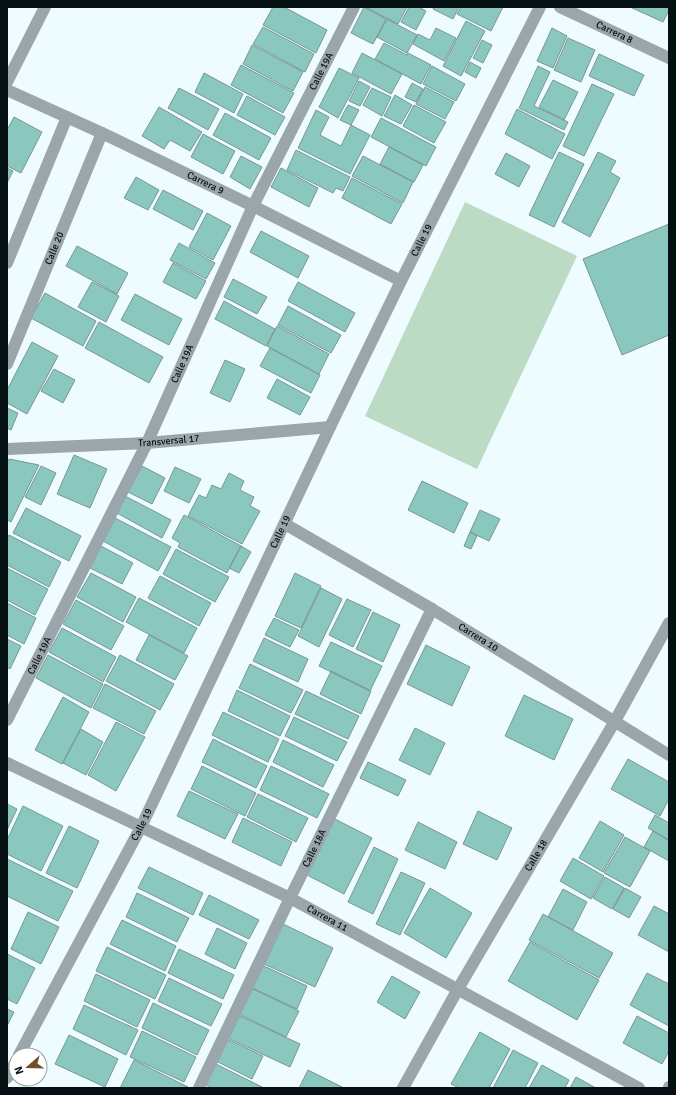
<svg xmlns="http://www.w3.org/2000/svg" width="676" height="1095" viewBox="0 0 676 1095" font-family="Signika,sans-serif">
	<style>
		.grass { fill: #bbdbc5 }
		.building { fill: #8ac7bf; stroke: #799792 }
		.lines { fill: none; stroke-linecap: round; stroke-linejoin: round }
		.minor { stroke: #9ba5ac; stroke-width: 12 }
		.labels { text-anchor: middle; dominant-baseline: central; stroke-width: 3.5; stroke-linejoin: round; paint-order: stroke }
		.street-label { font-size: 10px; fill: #051012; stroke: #fff }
	</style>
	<rect width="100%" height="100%" fill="#effcff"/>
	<path class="grass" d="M465 202 577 256 477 469 365 416Z"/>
	<path class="building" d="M273 7H284L327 30 316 53 263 25Z
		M364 7 386 19 373 44 351 33Z
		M365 7H407L398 24Z
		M409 7H419L426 11 416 30 401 22Z
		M434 7H459L453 19 433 9Z
		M461 7H503L491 31 457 14Z
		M630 7H669V10L663 22Z
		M387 19 417 35 407 53 377 37Z
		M466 21 485 31 461 76 443 66Z
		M263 27 314 54 305 72 253 44Z
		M436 28 456 38 444 61 413 44 418 34 430 40Z
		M552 28 567 36 553 68 537 61Z
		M568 38 595 50 581 82 554 70Z
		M482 40 492 45 483 63 473 58Z
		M384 43 407 55 408 53 431 65 421 84 375 59Z
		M252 45 303 72 293 91 243 64Z
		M362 53 402 74 391 94 352 73Z
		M599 54 644 75 634 96 589 76Z
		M470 62 481 68 476 78 465 72Z
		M241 65 294 93 283 113 231 85Z
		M432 66 465 84 456 101 423 84Z
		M538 66 550 72 534 106 568 122 564 130 519 108Z
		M339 68 359 78 338 118 319 107Z
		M204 73 243 94 234 113 195 92Z
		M553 80 578 92 564 120 539 107Z
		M359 81 370 87 360 106 349 101Z
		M412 83 423 89 416 102 405 97Z
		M592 84 614 94 584 156 563 146Z
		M425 87 454 102 445 119 416 104Z
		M179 88 219 109 208 130 168 108Z
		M372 88 391 97 382 116 363 105Z
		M395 95 412 105 401 124 384 116Z
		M247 96 285 117 275 135 237 115Z
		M348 105 359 110 351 125 340 120Z
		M414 105 446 122 434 143 403 126Z
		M159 107 202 132 190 151 170 140 164 149 142 136Z
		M517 109 565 134 552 159 505 134Z
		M316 110 329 117 320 135 341 146 351 125 370 135 350 174 298 148Z
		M225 113 271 138 259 160 213 135Z
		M14 117 42 132 21 173 7 166V130Z
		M381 118 436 147 426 166 371 137Z
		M203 134 235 151 223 174 191 157Z
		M389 147 423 165 414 182 380 164Z
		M296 150 350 177 343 191 336 188 333 193 287 170Z
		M559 152 584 164 554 227 529 215Z
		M598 152 616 161 610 172 620 178 590 237 562 222Z
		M506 153 530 166 519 187 495 174Z
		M241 156 262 167 250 189 230 177Z
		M363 156 413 182 403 203 352 176Z
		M7 168 13 171 7 183Z
		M281 168 318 188 309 207 271 187Z
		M136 177 159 190 148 210 124 198Z
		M352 178 402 204 391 224 342 198Z
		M163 190 203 211 193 230 153 209Z
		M207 213 231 226 213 260 189 247Z
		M669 224V335L622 355 583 259Z
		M261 231 309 256 298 278 250 252Z
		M179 243 215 263 206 279 170 260Z
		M77 246 128 273 117 294 66 266Z
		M173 263 206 281 196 299 163 282Z
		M233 279 267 297 257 314 224 297Z
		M92 282 119 296 106 322 78 307Z
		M298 282 355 313 345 332 288 301Z
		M45 293 96 321 83 346 31 318Z
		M135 294 182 319 169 345 121 320Z
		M224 301 275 329 266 346 215 319Z
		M288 306 341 335 331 353 278 325Z
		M99 322 163 357 149 383 85 348Z
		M277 326 329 354 319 374 267 346Z
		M32 342 58 356 27 414 7 403V390Z
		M270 348 320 375 311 393 260 366Z
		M225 360 245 369 230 402 210 393Z
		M54 369 75 380 63 403 41 391Z
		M277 379 310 397 300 415 267 398Z
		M7 408 18 413 11 430 7 428Z
		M74 455 107 469 90 508 57 494Z
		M9 459 39 465 11 522 7 520V463Z
		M41 466 56 473 41 505 25 497Z
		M142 466 165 478 152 504 128 492Z
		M175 467 201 479 189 503 164 491Z
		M229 473 244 481 240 490 254 497 250 506 260 511 242 544 188 516 199 495 206 498 212 485 221 489Z
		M422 481 468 503 454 533 408 510Z
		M125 496 171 520 162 538 117 513Z
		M26 508 81 536 69 561 13 533Z
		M480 510 500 519 489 541 470 532Z
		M184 515 241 546 227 573 178 547 180 543 172 538Z
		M115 518 171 547 158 571 103 541Z
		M470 532 477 536 471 549 464 546Z
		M9 535 61 562 49 587 7 565V539Z
		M101 546 133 563 122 584 90 568Z
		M241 546 251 552 239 573 229 568Z
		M176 549 229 577 215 602 163 574Z
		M7 568 48 589 35 615 7 600Z
		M91 573 136 597 123 622 77 597Z
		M295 573 321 586 301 628 275 616Z
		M160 576 211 603 199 626 148 598Z
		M321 588 342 599 319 647 298 636Z
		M139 598 197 628 184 653 126 622Z
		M347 599 371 610 353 647 329 635Z
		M76 600 124 626 111 650 63 624Z
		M7 603 36 618 24 644 7 635Z
		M373 612 400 625 383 662 356 649Z
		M274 618 299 630 290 647 265 635Z
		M62 628 116 657 103 682 49 652Z
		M149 635 188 656 175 680 136 660Z
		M264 638 308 659 298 682 253 661Z
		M7 639 21 646 10 669 7 667Z
		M331 642 382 666 370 691 319 666Z
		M426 645 470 667 452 706 407 684Z
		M48 655 103 684 91 708 36 678Z
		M120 655 174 684 160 710 106 681Z
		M250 664 303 690 291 713 239 688Z
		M331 671 371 691 361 714 320 694Z
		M105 684 156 711 144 734 93 708Z
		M237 690 290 716 280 736 228 711Z
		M306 691 359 716 348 739 295 714Z
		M524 695 573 719 554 760 505 736Z
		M63 697 89 712 62 764 35 750Z
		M223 712 279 739 268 762 212 735Z
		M294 717 347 742 337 761 285 736Z
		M116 722 145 737 116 791 88 775Z
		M415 728 445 743 430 775 399 760Z
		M81 729 103 742 86 775 63 763Z
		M213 739 267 766 256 788 202 762Z
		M283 740 334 765 323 787 273 762Z
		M628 759 669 782V799L660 816 611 789Z
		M368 762 406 780 398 796 360 778Z
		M202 766 256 793 245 816 191 789Z
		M271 766 329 794 317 818 260 790Z
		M189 791 238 814 225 839 177 816Z
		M258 794 308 818 296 842 247 817Z
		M7 804 17 809 7 830Z
		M23 806 63 826 41 871 7 854V840Z
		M478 811 512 828 497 860 463 844Z
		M655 815 669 823V840L648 828Z
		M243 818 292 842 281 866 232 842Z
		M335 819 372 838 344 894 307 875Z
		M600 821 624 835 603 872 579 858Z
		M418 822 457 842 445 869 405 850Z
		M69 826 99 841 77 888 46 873Z
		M653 831 669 841V861L644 847Z
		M625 837 650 851 630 887 604 873Z
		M374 847 398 859 373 914 348 902Z
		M573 858 604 876 591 899 560 881Z
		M7 859 73 891 58 921 7 896Z
		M149 867 203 893 193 915 138 888Z
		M401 872 425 883 400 935 376 924Z
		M605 877 624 888 612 909 593 898Z
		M430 888 472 913 446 958 404 933Z
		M625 888 641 897 629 918 613 909Z
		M563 889 587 902 573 930 548 917Z
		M137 893 189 918 177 942 126 917Z
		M209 895 259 920 249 939 199 915Z
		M654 906 669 914V952L638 935Z
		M28 912 59 927 41 964 11 949Z
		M543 914 613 953 599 978 529 940Z
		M122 920 176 946 165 971 110 944Z
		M283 924 333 948 315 987 264 964Z
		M217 928 247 943 235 969 205 954Z
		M530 942 599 980 577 1020 508 981Z
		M107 947 166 975 155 999 96 971Z
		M179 949 234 975 223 999 168 973Z
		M7 954 35 968 17 1004 7 999Z
		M262 965 307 986 297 1009 252 988Z
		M647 973 669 984V1026L630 1005Z
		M96 974 150 1000 137 1027 84 1001Z
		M392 976 420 992 405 1019 377 1002Z
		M169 978 222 1004 211 1026 158 1001Z
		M251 988 299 1011 286 1037 239 1014Z
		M153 1003 209 1030 197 1055 142 1028Z
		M84 1005 138 1030 126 1055 73 1029Z
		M7 1009 14 1012 7 1026Z
		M238 1015 300 1044 290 1067 228 1038Z
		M637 1016 669 1033V1051L662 1064 623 1043Z
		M142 1031 196 1057 184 1082 130 1057Z
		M480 1032 510 1049 489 1088H459L451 1084Z
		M69 1035 118 1059 105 1087 55 1064Z
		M227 1039 263 1056 252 1079 216 1061Z
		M513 1050 538 1063 525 1088H493Z
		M134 1060 188 1087V1088H120Z
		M216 1064 264 1088H212L206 1085Z
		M542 1065 569 1080 565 1088H529Z
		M308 1070 344 1088H299Z
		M576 1077 596 1088H570Z"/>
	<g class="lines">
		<g class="minor">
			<path id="s1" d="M560 7 669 58"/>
			<path d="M7 82 45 7"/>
			<path id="s2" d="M7 90 102 133 253 206 401 281"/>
			<path d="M7 263 67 117"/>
			<path id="s3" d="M7 364 102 133"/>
			<path id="s4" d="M7 449 147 443 330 427"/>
			<path id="s5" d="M285 524 432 609 669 755"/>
			<path id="s6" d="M7 720 147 443 253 206 354 7"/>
			<path id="s7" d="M7 763 290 898 639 1088"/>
			<path id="s8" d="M19 1055 141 827 330 427 401 281 540 7"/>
			<path d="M7 1078 16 1061"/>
			<path id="s9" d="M199 1088 290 898 432 609"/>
			<path id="s10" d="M403 1088 458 989 615 721 669 623"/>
			<path d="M669 1088V1087"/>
		</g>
	</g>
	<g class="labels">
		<g class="street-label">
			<text stroke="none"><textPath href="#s1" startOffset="60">Carrera 8</textPath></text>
			<text stroke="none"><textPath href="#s6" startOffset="721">Calle 19A</textPath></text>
			<text stroke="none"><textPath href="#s2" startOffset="219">Carrera 9</textPath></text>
			<text stroke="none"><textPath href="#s8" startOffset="909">Calle 19</textPath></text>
			<text stroke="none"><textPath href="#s3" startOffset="125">Calle 20</textPath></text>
			<text stroke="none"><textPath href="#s6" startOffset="397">Calle 19A</textPath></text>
			<text stroke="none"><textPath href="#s4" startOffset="162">Transversal 17</textPath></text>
			<text stroke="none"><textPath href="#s8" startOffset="585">Calle 19</textPath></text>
			<text stroke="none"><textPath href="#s5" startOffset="224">Carrera 10</textPath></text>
			<text stroke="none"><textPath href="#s6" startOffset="72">Calle 19A</textPath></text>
			<text stroke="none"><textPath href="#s8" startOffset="261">Calle 19</textPath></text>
			<text stroke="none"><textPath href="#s9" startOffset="266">Calle 18A</textPath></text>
			<text stroke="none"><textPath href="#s10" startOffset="268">Calle 18</textPath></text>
			<text stroke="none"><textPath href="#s7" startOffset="356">Carrera 11</textPath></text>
		</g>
	</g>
	<rect width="676" height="1095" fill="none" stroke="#051012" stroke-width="16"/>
	<g transform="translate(28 1067) rotate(250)"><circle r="19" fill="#ffffff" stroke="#9b9fa0"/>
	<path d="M0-3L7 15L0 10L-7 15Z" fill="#74512a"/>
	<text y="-6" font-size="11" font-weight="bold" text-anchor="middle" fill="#051012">N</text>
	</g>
</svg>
